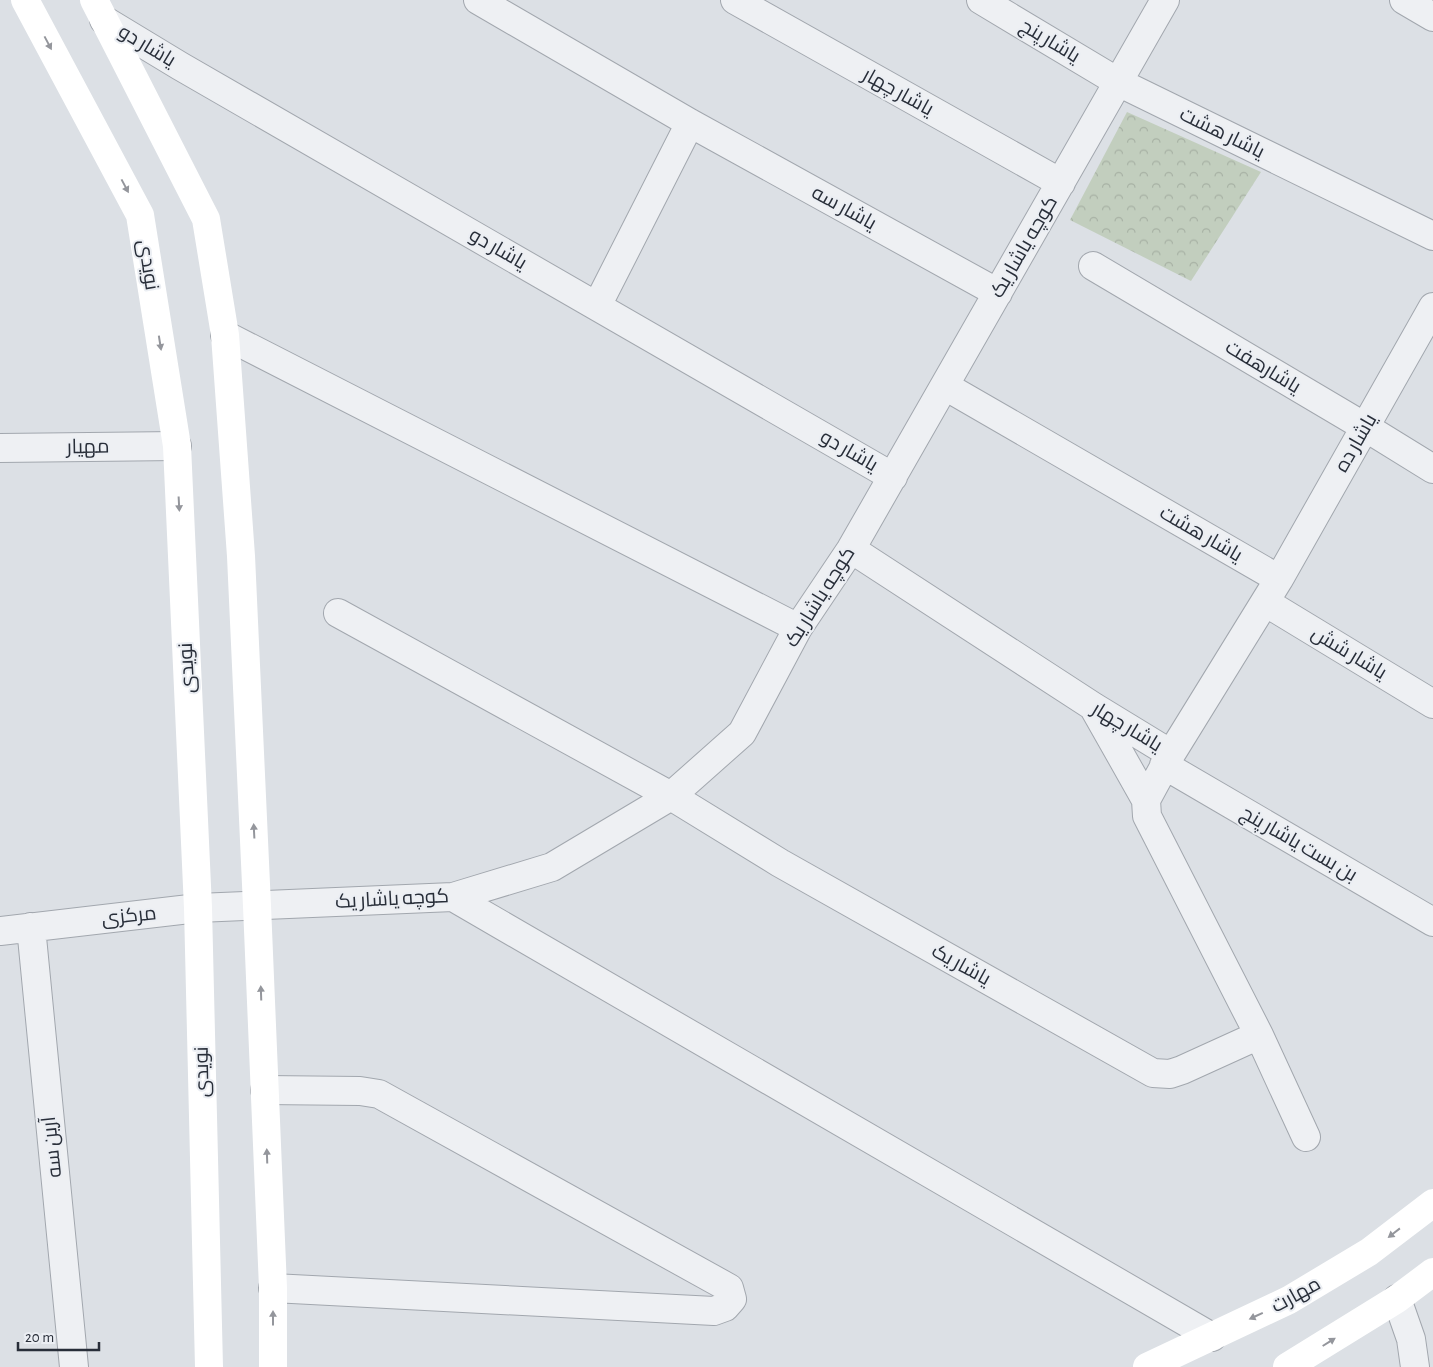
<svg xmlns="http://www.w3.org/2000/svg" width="1433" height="1367" viewBox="0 0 1433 1367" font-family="'Alegreya Sans',Cairo,sans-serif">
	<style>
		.park { fill: url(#park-crowns) }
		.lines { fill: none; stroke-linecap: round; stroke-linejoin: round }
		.street-casing { stroke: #a2a7ae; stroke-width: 30 }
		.street { stroke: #eef0f3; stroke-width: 28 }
		.secondary { stroke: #fff; stroke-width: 28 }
		.oneway { fill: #94969c }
		.labels { text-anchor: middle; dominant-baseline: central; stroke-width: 4; stroke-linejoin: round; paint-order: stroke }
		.street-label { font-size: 20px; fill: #282e39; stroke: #ebeef3 }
	</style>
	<defs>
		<pattern id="park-crowns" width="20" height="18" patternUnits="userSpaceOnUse" patternTransform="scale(1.25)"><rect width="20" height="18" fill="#c2cebe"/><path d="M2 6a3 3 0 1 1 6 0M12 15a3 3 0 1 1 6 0" fill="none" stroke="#a7b1a4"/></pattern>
	</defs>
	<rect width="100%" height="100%" fill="#dce0e5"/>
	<path class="park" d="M1127 112 1261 172 1191 281 1070 220Z"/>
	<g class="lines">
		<defs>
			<path id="street" d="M478 0 690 123 998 293
				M735 0 1061 183
				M981 0 1118 82 1433 236
				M1404 0 1433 17
				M104 20 180 66 893 477
				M1093 266 1365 427 1433 469
				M597 306 690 123
				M225 335 798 628
				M945 386 1279 579 1171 754
				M0 448 177 446
				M851 549 1094 707 1171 754 1146 800 1147 816 1259 1035 1306 1137
				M1279 579 1433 307
				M1265 602 1433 704
				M338 613 671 796 780 863 1153 1073 1170 1074 1182 1070 1259 1035
				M1094 708 1146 800
				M1164 765 1433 922
				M453 897 1212 1337
				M31 927 74 1367
				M0 931 198 908 453 897 552 867 671 796 742 733 798 628 851 549 1165 0
				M265 1090 360 1091 379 1094 729 1288 732 1299 725 1307 714 1311 273 1288
				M1397 1299 1411 1339 1415 1367"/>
		</defs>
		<use href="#street" class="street-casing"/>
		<use href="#street" class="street"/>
		<path class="secondary" d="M25 0 140 215 177 446 198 908 209 1367
			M94 0 206 219 225 335 241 556 257 906 273 1288V1367
			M1147 1367 1289 1300 1369 1252 1433 1203
			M1287 1367 1397 1299 1433 1272"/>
	</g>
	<defs><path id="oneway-solid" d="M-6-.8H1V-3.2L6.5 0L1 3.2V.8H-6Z" transform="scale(1.25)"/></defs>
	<g class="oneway">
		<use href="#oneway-solid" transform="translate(48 43) rotate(62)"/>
		<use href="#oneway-solid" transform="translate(125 186) rotate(62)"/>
		<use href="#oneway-solid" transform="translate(160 343) rotate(81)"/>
		<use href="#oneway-solid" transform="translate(179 504) rotate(87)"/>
		<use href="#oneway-solid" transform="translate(254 831) rotate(-93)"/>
		<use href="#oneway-solid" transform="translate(261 993) rotate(-92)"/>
		<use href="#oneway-solid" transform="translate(267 1156) rotate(-92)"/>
		<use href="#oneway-solid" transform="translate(1394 1233) rotate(142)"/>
		<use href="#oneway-solid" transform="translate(1256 1316) rotate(155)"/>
		<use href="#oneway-solid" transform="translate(273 1318) rotate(-90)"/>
		<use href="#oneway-solid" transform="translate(1329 1342) rotate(-32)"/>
	</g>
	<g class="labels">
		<g class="street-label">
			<text transform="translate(1050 41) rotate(31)">یاشار پنج</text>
			<text transform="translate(147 46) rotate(31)">یاشار دو</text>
			<text transform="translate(898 92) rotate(29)">یاشار چهار</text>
			<text transform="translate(1222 133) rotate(26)">یاشار هشت</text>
			<text transform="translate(844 208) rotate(29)">یاشار سه</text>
			<text transform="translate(1024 247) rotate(-60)">کوچه یاشار یک</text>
			<text transform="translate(498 249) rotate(30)">یاشار دو</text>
			<text transform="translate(148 265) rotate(81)">نویدی</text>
			<text transform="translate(1263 367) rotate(31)">یاشارهفت</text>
			<text transform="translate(1356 443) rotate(-60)">یاشار ده</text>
			<text transform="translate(88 447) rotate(-1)">مهیار</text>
			<text transform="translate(849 451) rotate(30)">یاشار دو</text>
			<text transform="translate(1201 534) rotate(30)">یاشار هشت</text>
			<text transform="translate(820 597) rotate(-58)">کوچه یاشار یک</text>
			<text transform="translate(1349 653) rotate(31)">یاشار شش</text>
			<text transform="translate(187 668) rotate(-93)">نویدی</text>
			<text transform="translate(1127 727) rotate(31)">یاشار چهار</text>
			<text transform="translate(1299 844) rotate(30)">بن بست یاشار پنج</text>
			<text transform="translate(392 899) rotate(-3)">کوچه یاشار یک</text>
			<text transform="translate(129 916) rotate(-6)">مرکزی</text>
			<text transform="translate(961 965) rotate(29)">یاشار یک</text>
			<text transform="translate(202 1072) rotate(-91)">نویدی</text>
			<text transform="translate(52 1147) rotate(-96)">آرین سه</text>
			<text transform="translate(1296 1295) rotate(-29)">مهارت</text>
		</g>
	</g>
	<path d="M18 1342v8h81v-8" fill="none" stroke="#282e39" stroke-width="2.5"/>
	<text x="25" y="1342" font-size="15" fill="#282e39" stroke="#ebeef3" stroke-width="4" paint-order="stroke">20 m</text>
</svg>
